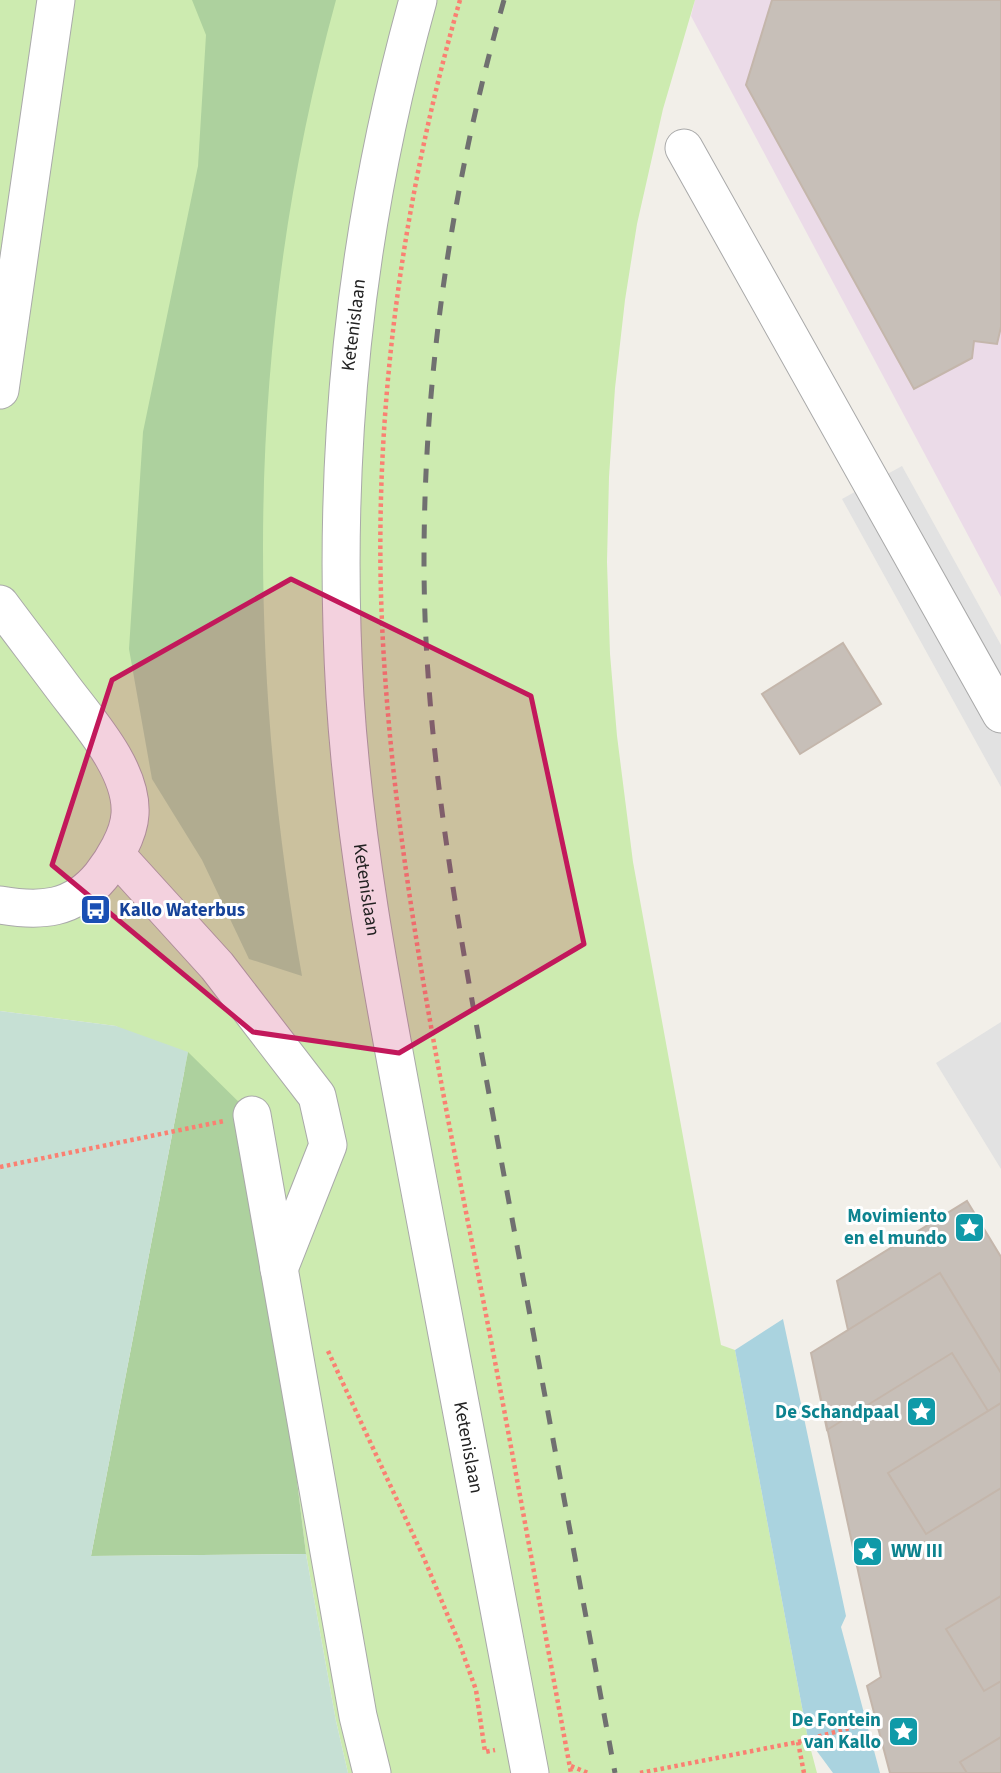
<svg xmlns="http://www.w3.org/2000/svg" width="1001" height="1773" viewBox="0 0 1001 1773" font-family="'Source Sans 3',sans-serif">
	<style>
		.industrial { fill: #ebdbe8 }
		.grass { fill: #cdebb0 }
		.forest { fill: #add19e }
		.wetland { fill: #c6e0d4 }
		.parking { fill: #e2e2e2 }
		.water { fill: #aad3df }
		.building { fill: #c7bfb8; stroke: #c4b6ab; stroke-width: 2 }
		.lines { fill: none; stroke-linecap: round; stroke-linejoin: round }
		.minor-casing { stroke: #a9a9a9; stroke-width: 39 }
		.path { stroke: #fa8072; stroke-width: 4.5; stroke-dasharray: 3.5 3.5; stroke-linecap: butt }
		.minor { stroke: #fff; stroke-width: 37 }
		.rail { stroke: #707070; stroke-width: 5; stroke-dasharray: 14 14; stroke-linecap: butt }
		.marked { fill: #c2185b; fill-opacity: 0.2; stroke: #c2185b; stroke-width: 5; stroke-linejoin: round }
		.labels { text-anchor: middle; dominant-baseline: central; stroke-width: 6; stroke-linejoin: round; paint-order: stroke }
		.street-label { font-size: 19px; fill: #222; stroke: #fff }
		.transit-label { font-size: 19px; font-weight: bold; fill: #164399; stroke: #fff; text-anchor: start }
		.culture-label { font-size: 19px; font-weight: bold; fill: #0d838f; stroke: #fff; text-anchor: end }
	</style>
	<rect width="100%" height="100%" fill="#f2efe9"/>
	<path class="industrial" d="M695 0H1001V597L691 16Z"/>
	<path class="grass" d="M0 0H695L663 109 637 224 625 300 615 388 609 477 607 562 610 654 617 736 633 862 721 1345 735 1350 808 1739 817 1773H348L336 1721 306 1554 252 1115 116 1026 0 1011Z"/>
	<path class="forest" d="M192 0H336C247 324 244 647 302 976L249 959 202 860 152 779 129 649 143 432 198 166 206 35Z
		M188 1052 252 1115 306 1554 91 1556Z"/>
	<path class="wetland" d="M0 1011 116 1026 188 1052 91 1556 306 1554 336 1721 348 1773H0Z"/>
	<path class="parking" d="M902 466 1001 645V787L842 499Z
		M1001 1022V1169L936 1063Z"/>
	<path class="water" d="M783 1319 846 1616 841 1627 880 1773H833L808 1739 735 1350Z"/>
	<path class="building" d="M772 0H1001V327L997 344 974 341 972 358 914 389 746 85Z
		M843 643 881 704 800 754 762 694Z
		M967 1201 1001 1257V1773H890L867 1686 881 1677 811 1353 848 1330 837 1281Z
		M940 1273 1001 1373V1403L988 1411 952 1353 827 1430 811 1353Z
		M1001 1403V1488L926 1534 888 1473Z
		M1001 1596V1681L984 1691 946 1629Z
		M1001 1737V1773H967L960 1762Z"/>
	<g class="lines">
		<defs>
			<g id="minor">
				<path id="s1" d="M418 0C354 230 331 458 345 697 355 856 387 1014 416 1170 454 1371 492 1572 530 1773"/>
				<path d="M684 148 1001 714"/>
				<path d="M0 390 56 0"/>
				<path d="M0 604C20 631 41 658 61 685 86 719 133 769 130 814 129 835 113 861 101 876 73 910 41 912 0 905"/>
				<path d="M117 856 217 966 317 1096 328 1145 279 1269"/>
				<path d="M252 1115 358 1716 372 1773"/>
			</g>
		</defs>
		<use href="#minor" class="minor-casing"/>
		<path class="path" d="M460 0C400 207 371 427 383 643 395 862 440 1078 482 1294 513 1453 541 1613 571 1773
			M0 1167 224 1121
			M328 1351 423 1556 460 1645 476 1690 485 1752 495 1750
			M798 1742 804 1773
			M571 1766 588 1773
			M640 1773 798 1742 876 1721"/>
		<use href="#minor" class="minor"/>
		<path class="rail" d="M504 0C452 183 424 371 424 561 424 758 463 950 498 1143 537 1353 576 1563 615 1773"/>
	</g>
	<path class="marked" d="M291 579 531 696 584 944 399 1053 253 1032 52 865 112 680Z"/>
	<defs>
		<symbol id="bus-square" viewBox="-11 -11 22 22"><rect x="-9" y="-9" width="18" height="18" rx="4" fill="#1a4fb4" stroke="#fff"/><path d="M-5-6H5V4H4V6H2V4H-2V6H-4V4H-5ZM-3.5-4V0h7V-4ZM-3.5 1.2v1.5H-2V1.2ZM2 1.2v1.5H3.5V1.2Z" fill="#fff"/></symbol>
		<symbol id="sight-square" viewBox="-11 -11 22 22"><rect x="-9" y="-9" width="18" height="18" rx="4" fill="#0f9aa8" stroke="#fff"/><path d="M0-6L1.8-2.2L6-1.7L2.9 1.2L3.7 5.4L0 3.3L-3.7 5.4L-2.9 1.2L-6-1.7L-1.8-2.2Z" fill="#fff"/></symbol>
	</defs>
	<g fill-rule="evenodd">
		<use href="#bus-square" x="78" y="892" width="35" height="35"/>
		<use href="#sight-square" x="952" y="1210" width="35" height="35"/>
		<use href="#sight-square" x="904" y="1394" width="35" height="35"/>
		<use href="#sight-square" x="850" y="1534" width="35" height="35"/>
		<use href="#sight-square" x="886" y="1714" width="35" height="35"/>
	</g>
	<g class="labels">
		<g class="street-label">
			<text transform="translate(354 325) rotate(-83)">Ketenislaan</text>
			<text stroke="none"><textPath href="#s1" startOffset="898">Ketenislaan</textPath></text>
			<text stroke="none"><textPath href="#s1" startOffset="1465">Ketenislaan</textPath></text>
		</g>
		<g class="transit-label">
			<text x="119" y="910">Kallo Waterbus</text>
		</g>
		<g class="culture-label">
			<text x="947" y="1216">Movimiento<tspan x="947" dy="22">en el mundo</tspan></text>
			<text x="899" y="1412">De Schandpaal</text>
			<text x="891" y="1551" text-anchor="start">WW III</text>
			<text x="881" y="1720">De Fontein<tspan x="881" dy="22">van Kallo</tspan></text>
		</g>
	</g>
</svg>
